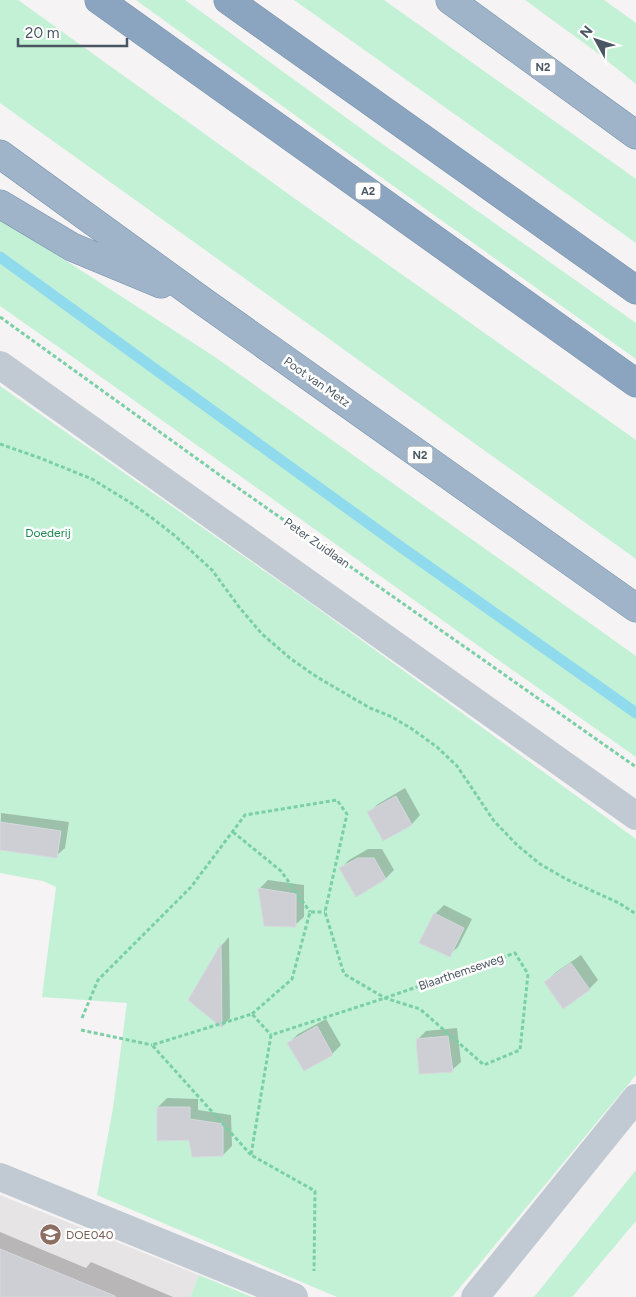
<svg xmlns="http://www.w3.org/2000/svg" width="636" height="1297" viewBox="0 0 636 1297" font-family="Figtree,sans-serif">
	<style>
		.education { fill: #e6e4e5 }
		.green { fill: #c3f1d5 }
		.shadow { fill: #0003 }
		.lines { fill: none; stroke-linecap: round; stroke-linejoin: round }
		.stream { stroke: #90daee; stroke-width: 11 }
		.building { fill: #cdcfd5; stroke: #d7d9de }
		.trunk-casing { stroke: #7690ad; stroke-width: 29 }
		.motorway-casing { stroke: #7690ad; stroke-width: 29 }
		.path { stroke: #7ad0a6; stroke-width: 3; stroke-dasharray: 4 2.5; stroke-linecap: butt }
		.minor { stroke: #c1cad2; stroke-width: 28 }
		.tertiary { stroke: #c1cad2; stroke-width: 28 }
		.trunk { stroke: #9fb4c9; stroke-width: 28 }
		.motorway { stroke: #8ba5c1; stroke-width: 28 }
		.labels { text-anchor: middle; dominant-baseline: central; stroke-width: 5; stroke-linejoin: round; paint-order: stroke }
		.shield { fill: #fff; stroke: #808990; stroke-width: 1 }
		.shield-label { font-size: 11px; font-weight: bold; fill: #4a5661 }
		.street-label { font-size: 12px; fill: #4a5661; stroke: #fff }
		.park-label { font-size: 12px; fill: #17864f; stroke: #fff }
		.education-label { font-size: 12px; fill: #785e54; stroke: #fff; text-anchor: start }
	</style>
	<rect width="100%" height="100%" fill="#f5f3f3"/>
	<path class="education" d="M0 1195 199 1275 190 1297H0Z"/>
	<path class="green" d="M0 0H18L315 213 636 440V559L0 103Z
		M136 0H185L374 138 636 323V359L357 160Z
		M294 0H384L636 179V243Z
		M525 0H604L636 23V84L595 51Z
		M0 218 215 357 636 656V757C423 608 213 455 0 306Z
		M0 386 306 600 636 839V1075L452 1297H337L97 1195 113 1108 127 1003 42 997 56 887 43 881 0 873Z
		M636 1170V1221L572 1297H534Z
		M199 1275 252 1297H190Z"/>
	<path class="shadow" d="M405 788 420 815 412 824 384 839 369 812 378 804Z
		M1 813 69 822 65 848 56 856 0 849Z
		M368 849H382L394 870 386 878 356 895 341 868 349 860Z
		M268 880 304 885V917L295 925 259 889Z
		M444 905 472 919 458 947 449 955 435 914Z
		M229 937 230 1018 222 1027 190 1000 222 945Z
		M581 955 598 980 589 989 563 1007 546 982 555 973Z
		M326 1019 341 1045 332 1054 289 1043 298 1034Z
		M457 1028 461 1062 452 1070 418 1039 426 1031Z
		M167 1098 198 1099V1110L231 1115 232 1146 223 1155 190 1139 158 1107Z
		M0 1232 86 1268 91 1262 173 1297H0Z"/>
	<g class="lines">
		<path class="stream" d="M0 257 401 547 636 713"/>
	</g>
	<path class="building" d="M396 796 412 825 383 841 367 812Z
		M0 822 61 831 57 858 0 850Z
		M358 858H374L386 879 356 897 339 868Z
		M258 888 296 894V927L264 926Z
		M434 913 464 928 450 957 419 943Z
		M221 944 222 1028 188 1000Z
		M571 963 590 990 563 1009 544 982Z
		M317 1026 333 1055 304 1071 287 1043Z
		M448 1036 453 1072 419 1074 416 1039Z
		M157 1107H190V1119L223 1124V1156L192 1157 189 1140 157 1141Z
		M0 1249 115 1296V1297H0Z"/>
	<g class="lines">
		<defs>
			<path id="trunk" d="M450 0 636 135
				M0 154 204 302 636 608
				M0 204 72 247 161 284"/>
			<path id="motorway" d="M99 0 636 383
				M228 0 636 290"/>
		</defs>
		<use href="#trunk" class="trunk-casing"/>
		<use href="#motorway" class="motorway-casing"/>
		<path class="path" d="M0 317 221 476 636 767
			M0 444 40 458 92 479 131 503 152 518 174 535 212 570 239 607 262 634 291 659 317 677 370 708 392 717 412 729 437 747 457 766 494 821 517 845 540 864 566 879 619 903 636 914
			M233 832 281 871 310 912
			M252 1014 292 979 310 912H325
			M82 1018 98 980 191 887 245 815 337 800 347 814 325 912 344 974 385 998 420 1009 484 1065 520 1050 528 974 515 953 385 998 271 1035 251 1155 315 1191 314 1271
			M81 1030 152 1045
			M251 1155 152 1045 252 1014 271 1035"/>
		<path class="minor" d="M0 1177 294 1297
			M475 1297 636 1098"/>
		<path class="tertiary" d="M0 365 636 816"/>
		<use href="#trunk" class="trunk"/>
		<use href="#motorway" class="motorway"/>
	</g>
	<defs>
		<symbol id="school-disc" viewBox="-11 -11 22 22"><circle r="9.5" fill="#8d6e63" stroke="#fff"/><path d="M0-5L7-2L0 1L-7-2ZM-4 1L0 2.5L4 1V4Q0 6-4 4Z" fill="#fff"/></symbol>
	</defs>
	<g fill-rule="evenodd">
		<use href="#school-disc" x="38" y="1222" width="25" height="25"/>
	</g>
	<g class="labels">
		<g class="shield">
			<rect x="530.5" y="58.5" width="25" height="17" rx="4"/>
			<rect x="355.5" y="182.5" width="25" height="17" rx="4"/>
			<rect x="407.5" y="446.5" width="25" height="17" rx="4"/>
		</g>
		<g class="shield-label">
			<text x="543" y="67">N2</text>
			<text x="368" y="191">A2</text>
			<text x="420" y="455">N2</text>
		</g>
		<g class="street-label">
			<text transform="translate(317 382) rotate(35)">Poot van Metz</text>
			<text transform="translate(317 543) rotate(35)">Peter Zuidlaan</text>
			<text transform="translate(461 972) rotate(-19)">Blaarthemseweg</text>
		</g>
		<g class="park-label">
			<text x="48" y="533">Doederij</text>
		</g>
		<g class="education-label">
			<text x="66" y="1235">DOE040</text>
		</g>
	</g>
	<g transform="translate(596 40) rotate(310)" stroke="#ffffff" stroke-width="4" paint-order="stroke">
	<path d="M0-4L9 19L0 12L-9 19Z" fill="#4a5661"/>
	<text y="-8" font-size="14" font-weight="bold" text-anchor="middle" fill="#4a5661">N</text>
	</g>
	<path d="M18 38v8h109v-8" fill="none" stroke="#4a5661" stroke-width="2.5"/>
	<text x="25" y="38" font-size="15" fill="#4a5661" stroke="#ffffff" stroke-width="4" paint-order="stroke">20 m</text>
</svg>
